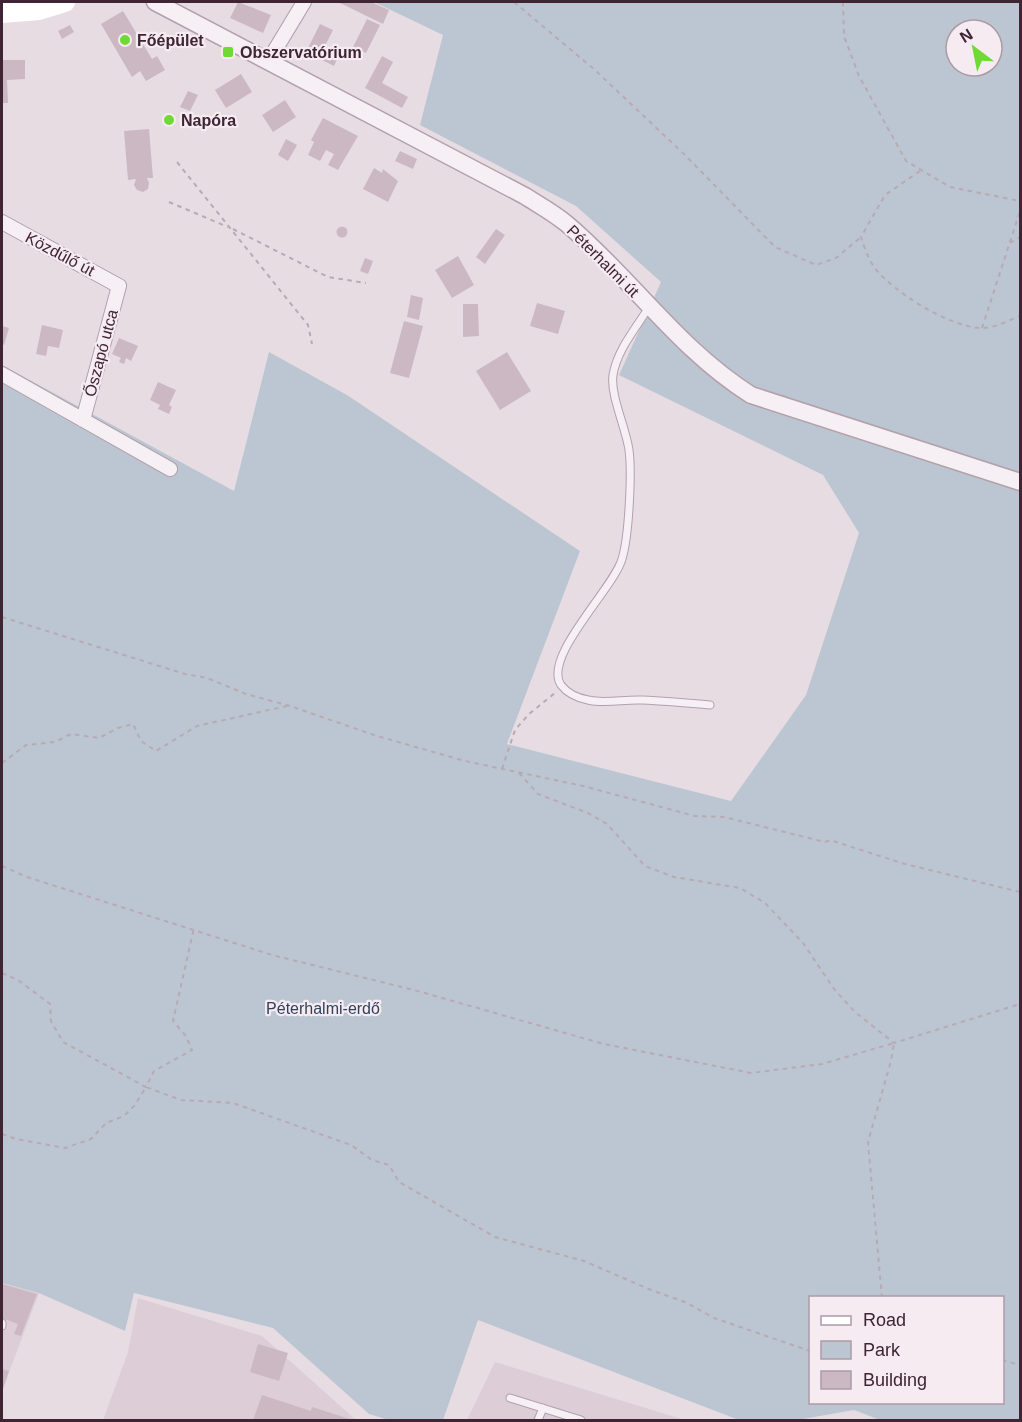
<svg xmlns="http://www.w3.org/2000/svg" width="1022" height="1422" viewBox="0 0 1022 1422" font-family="Helvetica,sans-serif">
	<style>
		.built { fill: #ddcdd6 }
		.green { fill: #bcc6d2; fill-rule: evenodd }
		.building { fill: #cbb8c3 }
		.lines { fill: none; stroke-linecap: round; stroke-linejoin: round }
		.service-casing { stroke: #b2a1ab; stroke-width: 9 }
		.minor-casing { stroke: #b2a1ab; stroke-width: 16 }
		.tertiary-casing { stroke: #b2a1ab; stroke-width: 19 }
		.path { stroke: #b8aab2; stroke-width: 2; stroke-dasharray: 4.5 4.5; stroke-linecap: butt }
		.service { stroke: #f6eff3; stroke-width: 7 }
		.minor { stroke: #f6eff3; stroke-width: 14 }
		.tertiary { stroke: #f6eff3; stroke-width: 16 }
		.secondary { stroke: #fff; stroke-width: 20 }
		.poi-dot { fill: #6fda33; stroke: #f5ebf1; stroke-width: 2 }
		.labels { text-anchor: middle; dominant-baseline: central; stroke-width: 4.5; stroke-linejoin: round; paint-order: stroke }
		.poi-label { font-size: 16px; font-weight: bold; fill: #3f2434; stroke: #f5ebf1; text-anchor: start }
		.street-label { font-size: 16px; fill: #3f2434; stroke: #f5ebf1 }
		.park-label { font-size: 16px; fill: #30425c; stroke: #f5ebf1 }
	</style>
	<rect width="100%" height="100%" fill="#e8dce3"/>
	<path class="built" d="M2 1283 39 1293 2 1391Z
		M138 1298 262 1336 356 1420H103L128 1352Z
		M495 1362 685 1420H467Z"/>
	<path class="green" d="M374 2H1020V1420H880L854 1410 797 1420H739L478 1320 443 1420H389L369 1414 273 1328 134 1293 125 1331 39 1293 2 1283V365L234 491 269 352 347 395 580 551 507 744 731 801 806 695 859 533 823 475 619 375 661 282 576 206 420 125 443 35ZM956 30H992V66H956ZM810 1298H1002V1402H810Z"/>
	<path class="building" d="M238 2 271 15 263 33 230 18Z
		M338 2H371L389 10 383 24Z
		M123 11 152 59 157 56 165 70 146 81 140 71 132 77 101 24Z
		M367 19 380 25 366 53 353 47Z
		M320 24 333 30 325 46 340 53 334 66 306 52Z
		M70 25 74 32 62 39 58 31Z
		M382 56 393 62 382 83 408 97 402 108 365 88Z
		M2 60H25V79L7 80 8 103H2Z
		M241 74 252 92 226 108 215 90Z
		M188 91 198 95 190 111 180 107Z
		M285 100 296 117 273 132 262 115Z
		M323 118 358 136 338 170 328 165 334 154 326 150 320 161 308 155 314 142 311 140Z
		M149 129 153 178H147L149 183 148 189 143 192 137 190 134 185 136 179 128 180 124 131Z
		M286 139 297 145 288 161 278 155Z
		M400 151 417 159 413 169 395 161Z
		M374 168 382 173 383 169 398 181 388 202 363 189Z
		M336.5 232a5.5 5.5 0 1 1 11 0a5.5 5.5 0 1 1-11 0Z
		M496 229 505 235 485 264 476 257Z
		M458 256 474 285 452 298 435 270Z
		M365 258 373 261 368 274 360 271Z
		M411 295 423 298 419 320 407 317Z
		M537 303 565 311 558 334 530 326Z
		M463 304H478L479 336 463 337Z
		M404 321 423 326 409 378 390 373Z
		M42 325 63 330 59 348 48 346 46 356 36 354Z
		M2 326 9 328 4 345 2 344Z
		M119 338 138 346 131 361 126 358 124 364 119 362 121 358 112 354Z
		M507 352 531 391 500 410 476 371Z
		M158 382 176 390 169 405 172 407 169 414 158 409 160 405 150 400Z
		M2 1284 37 1294 21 1336 14 1334 18 1324 2 1318Z
		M258 1344 288 1353 279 1381 250 1372Z
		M2 1369 9 1371 2 1392Z
		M262 1395 311 1411 312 1407 353 1420H253Z"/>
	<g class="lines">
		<defs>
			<path id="service" d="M649 307C636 328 617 350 613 375 610 395 626 428 629 450 632 473 629 536 622 559 614 588 542 657 561 685 567 693 578 698 588 700 605 704 625 699 642 700 665 701 688 703 710 705
				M2 1326V1323
				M510 1398 581 1420
				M538 1420 543 1408"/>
			<path id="minor" d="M269 60 304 2
				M2 222 119 286 83 420
				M2 374 170 469"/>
			<path id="tertiary" d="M155 2 525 196C539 205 554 213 567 224 632 279 678 349 751 395L1020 482"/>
		</defs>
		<use href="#service" class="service-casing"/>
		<use href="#minor" class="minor-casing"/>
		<use href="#tertiary" class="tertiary-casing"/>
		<path class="path" d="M514 2 595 70 685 155 775 247 816 265 836 258 861 237
			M843 2 844 36 859 76 906 161 950 187 1020 201
			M177 162 308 325 312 344
			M920 171 885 195 861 237C864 247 868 258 874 267 893 292 949 327 981 328 993 329 1009 320 1020 316
			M169 202 228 227
			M233 229 328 277 366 283
			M1010 243 1020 237
			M982 328 1020 211
			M2 617 185 674 207 678 246 694 290 706 377 736 465 761 583 786 695 816 724 817 825 842 830 840 905 864 1020 892
			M2 763 26 745 55 742 71 734 99 738 118 728 133 724 141 741 156 751 197 726 287 706
			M502 769 515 730 529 714 555 693
			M519 773 538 794 588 813 607 824 645 866 674 877 740 888 765 903 803 943 834 989 855 1012 894 1043 1020 1004
			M2 866 27 877 272 955 414 990 604 1044 751 1073 822 1064 894 1043 891 1061 868 1142 882 1298
			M2 973 18 980 50 1004 51 1021 63 1042 146 1087 154 1071 192 1050 186 1036 173 1021 194 928
			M2 1134 16 1139 65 1148 91 1139 106 1123 124 1116 135 1105 146 1087 181 1100 233 1103 351 1145 372 1160 389 1165 399 1182 495 1237 584 1261 651 1290 685 1302 714 1318 810 1351
			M1002 1360 1020 1365"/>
		<use href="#service" class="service"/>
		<use href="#minor" class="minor"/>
		<use href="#tertiary" class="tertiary"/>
		<path class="secondary" d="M2 13 39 10 65 2"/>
	</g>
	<g class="poi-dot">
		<circle cx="125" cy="40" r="6"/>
		<rect x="222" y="46" width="12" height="12" rx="3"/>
		<circle cx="169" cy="120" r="6"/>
	</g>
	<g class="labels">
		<g class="poi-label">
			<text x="137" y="40">Főépület</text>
			<text x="240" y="52">Obszervatórium</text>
			<text x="181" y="120">Napóra</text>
		</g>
		<g class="street-label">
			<text transform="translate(60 254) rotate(28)">Közdűlő út</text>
			<text transform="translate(603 261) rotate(45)">Péterhalmi út</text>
			<text transform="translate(101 353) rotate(-75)">Őszapó utca</text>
		</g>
		<g class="park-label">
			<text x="323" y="1008">Péterhalmi-erdő</text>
		</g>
	</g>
	<rect width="1022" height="1422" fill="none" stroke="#3f2434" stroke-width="6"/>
	<rect x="809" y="1296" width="195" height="108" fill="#f5ebf1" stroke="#ac9ba5" stroke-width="1.5"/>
	<rect x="821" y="1316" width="30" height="9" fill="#ffffff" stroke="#ac9ba5" stroke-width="1.5"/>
	<text x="863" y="1326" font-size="18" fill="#3f2434">Road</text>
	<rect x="821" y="1341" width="30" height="18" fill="#bcc6d2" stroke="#ac9ba5" stroke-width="1.5"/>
	<text x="863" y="1356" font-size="18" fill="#3f2434">Park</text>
	<rect x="821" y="1371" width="30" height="18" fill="#cbb8c3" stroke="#ac9ba5" stroke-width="1.5"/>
	<text x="863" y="1386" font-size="18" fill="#3f2434">Building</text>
	<g transform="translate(974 48) rotate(328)"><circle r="28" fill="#f5ebf1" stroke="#ac9ba5" stroke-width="1.5"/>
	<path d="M0-4.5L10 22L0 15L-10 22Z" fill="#6fda33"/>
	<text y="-9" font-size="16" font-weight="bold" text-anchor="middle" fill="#3f2434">N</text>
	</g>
</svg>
